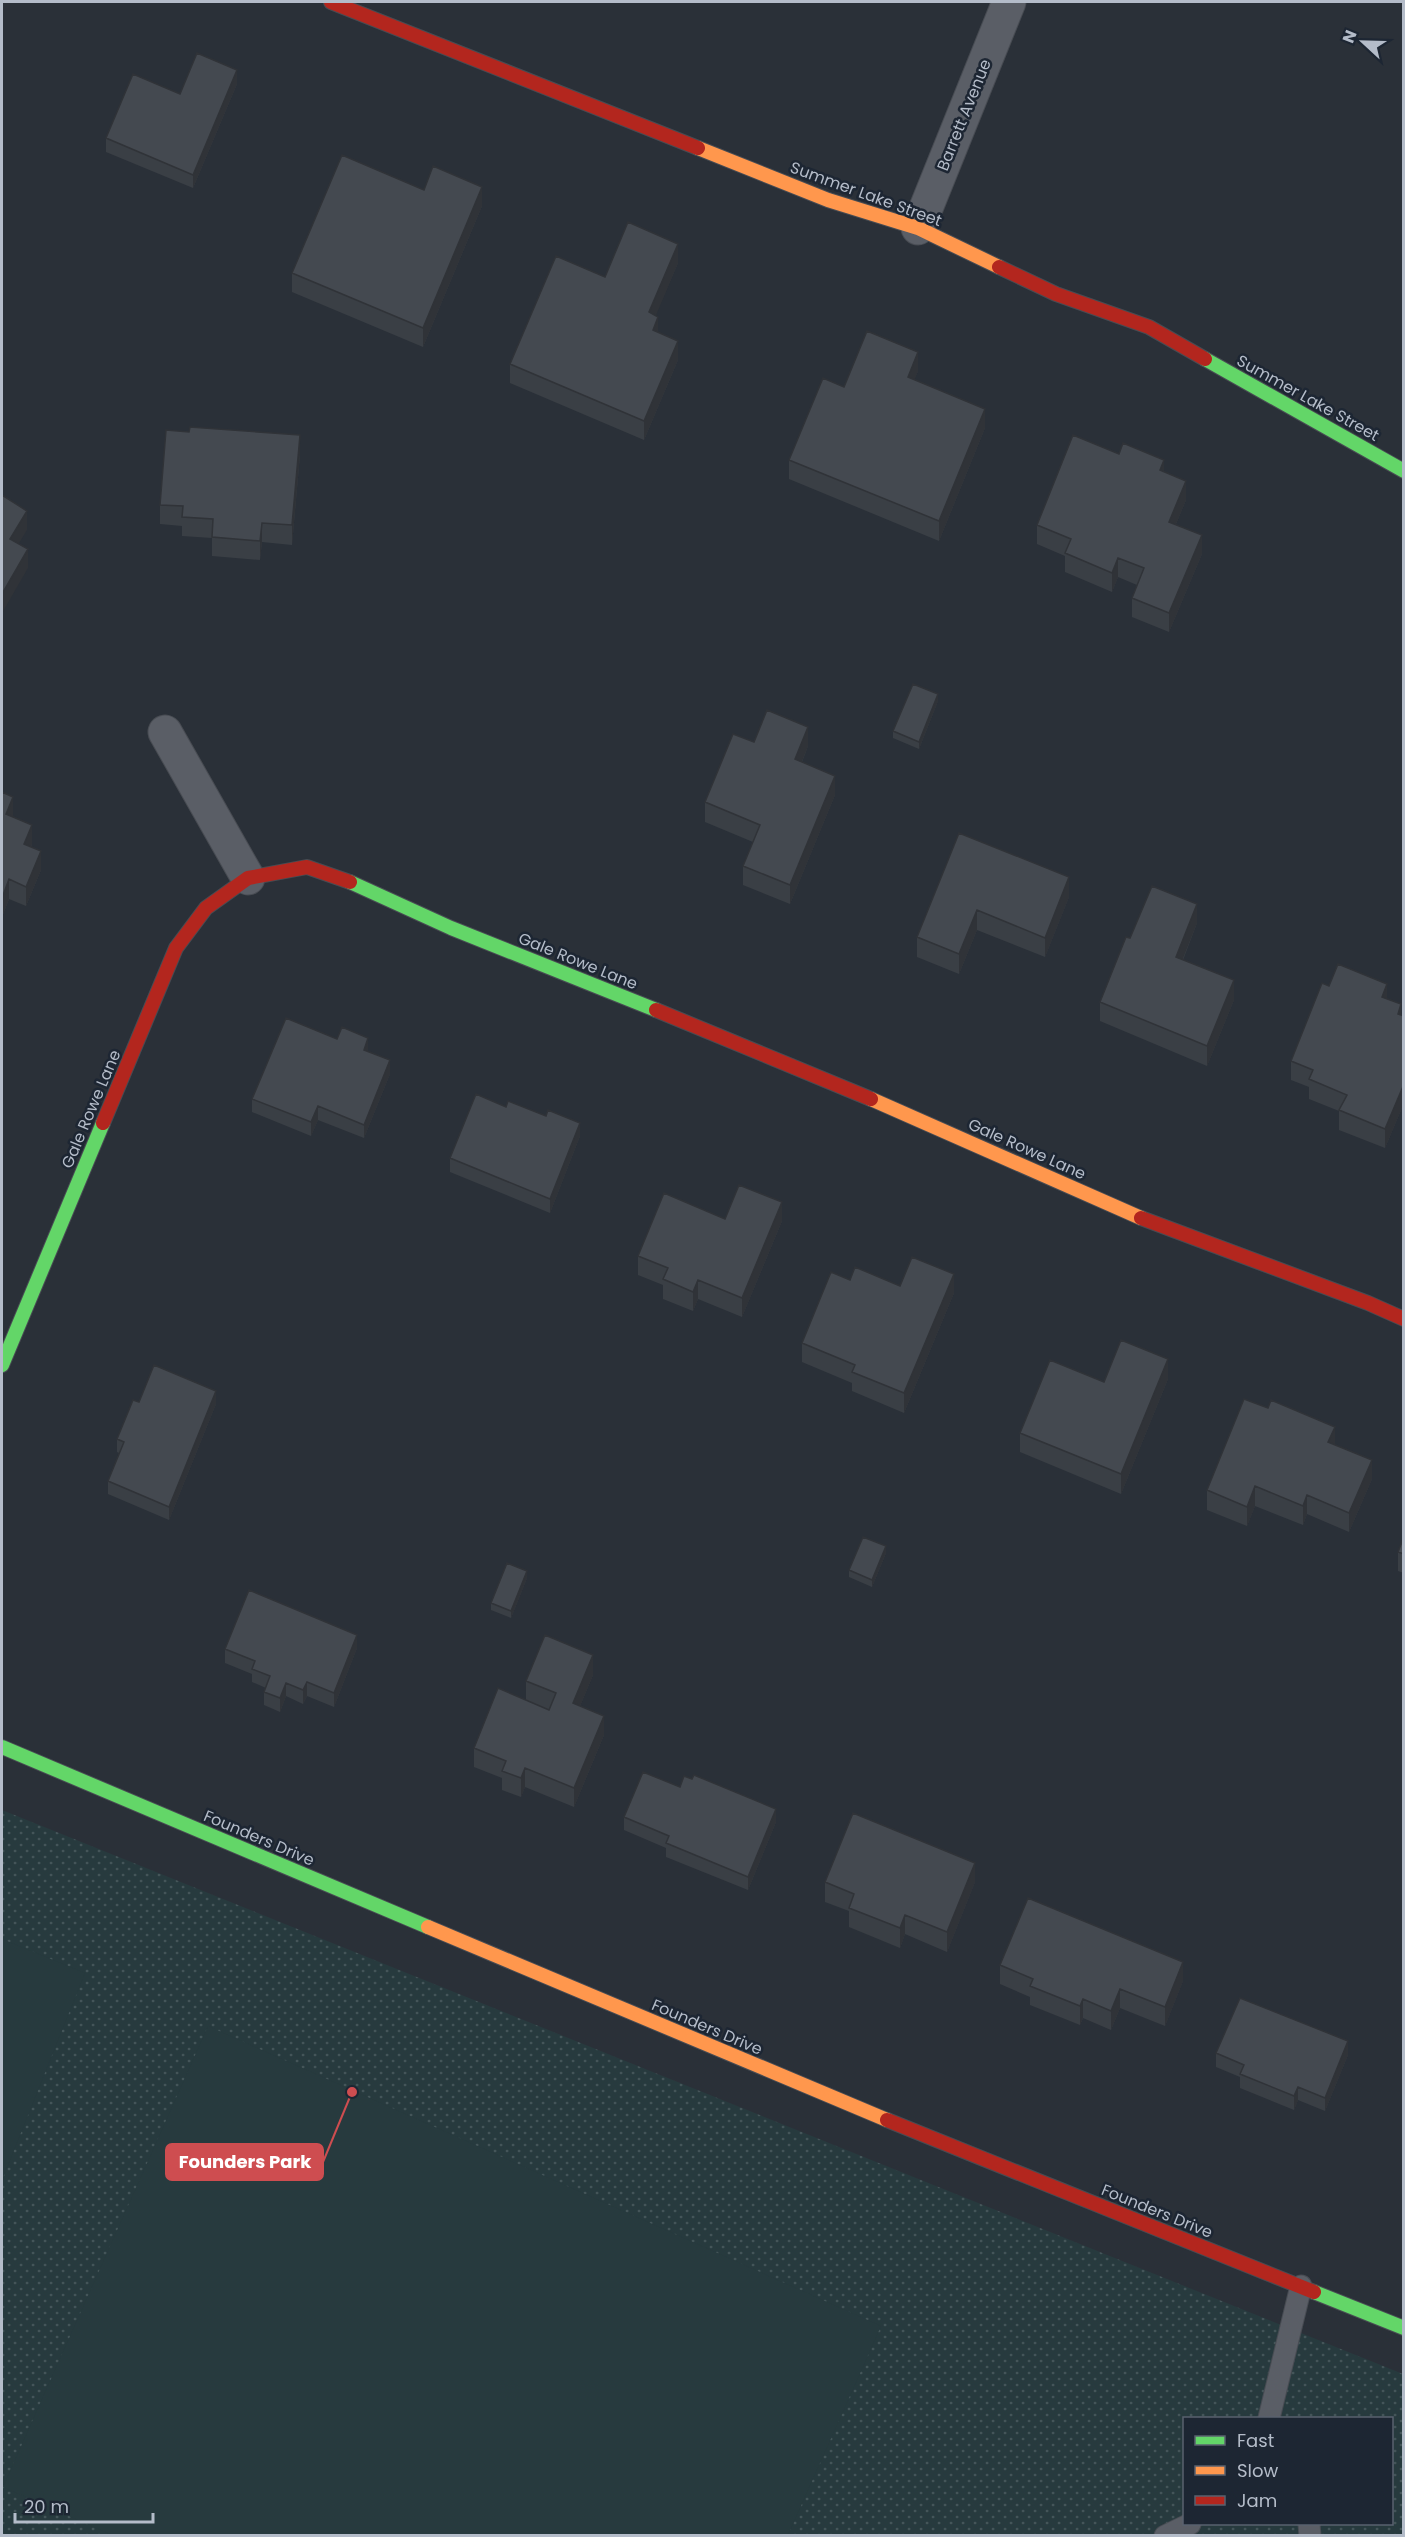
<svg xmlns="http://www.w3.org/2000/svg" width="1405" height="2537" viewBox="0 0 1405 2537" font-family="Poppins,sans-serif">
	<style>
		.park { fill: url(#park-dots); fill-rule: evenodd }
		.pitch { fill: #273a3e }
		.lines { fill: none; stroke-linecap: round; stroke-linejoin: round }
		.lane-casing { stroke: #484c53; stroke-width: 23 }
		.street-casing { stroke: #484c53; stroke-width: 35 }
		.fast-casing { stroke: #484c53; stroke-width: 16 }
		.slow-casing { stroke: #484c53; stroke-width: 16 }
		.jam-casing { stroke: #484c53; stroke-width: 16 }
		.lane { stroke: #5a5e66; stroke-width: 21 }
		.street { stroke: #5a5e66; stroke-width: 33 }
		.fast { stroke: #63d668; stroke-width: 14 }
		.slow { stroke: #ff974d; stroke-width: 14 }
		.jam { stroke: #b3261e; stroke-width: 14 }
		.wall { fill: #3a3f45 }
		.shaded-wall { fill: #303338 }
		.building { fill: #444950; stroke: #303338; stroke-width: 1.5 }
		.labels { text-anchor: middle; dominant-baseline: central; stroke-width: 5; stroke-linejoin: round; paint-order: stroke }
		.street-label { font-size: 16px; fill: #b4bcc9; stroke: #1d2633 }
		.leader { fill: none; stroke: #ce4d50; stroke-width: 2 }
		.callout-dot { fill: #ce4d50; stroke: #1d2633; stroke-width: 2 }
		.callout { fill: #ce4d50; stroke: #ce4d50; stroke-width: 2 }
		.callout-label { font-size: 18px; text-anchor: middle; font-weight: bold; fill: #fff }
	</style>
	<defs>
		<pattern id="park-dots" width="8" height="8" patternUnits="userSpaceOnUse" patternTransform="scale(1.5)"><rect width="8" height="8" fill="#273a3e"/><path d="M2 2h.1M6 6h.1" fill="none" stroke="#445559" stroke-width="1.8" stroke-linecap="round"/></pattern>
	</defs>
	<rect width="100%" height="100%" fill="#2a3038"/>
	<path class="park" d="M2 1810 1403 2374V2535H2ZM1184 2418H1392V2524H1184Z"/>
	<path class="pitch" d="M2 1939 85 1973 2 2180Z
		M208 2026 881 2326 788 2535H112L3 2487Z"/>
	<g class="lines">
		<defs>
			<path id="lane" d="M1269 2418 1301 2286
				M1309 2524 1310 2536
				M1165 2536 1190 2524"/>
			<path id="street" d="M918 228 1009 2
				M165 732 248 878"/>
			<path id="fast" d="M1205 359 1404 471
				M350 882 451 928 656 1010
				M2 1365 103 1123
				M2 1747 428 1927
				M1314 2292 1404 2328"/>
			<path id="slow" d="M698 148 828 200 918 228 999 267
				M871 1099 1141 1218
				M428 1927 887 2120"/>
			<path id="jam" d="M331 2 698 148
				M999 267 1056 294 1149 327 1205 359
				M656 1010 871 1099
				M103 1123 176 948 206 908 248 878 307 867 350 882
				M1141 1218 1368 1303 1404 1319
				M887 2120 1314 2292"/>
		</defs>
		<use href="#lane" class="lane-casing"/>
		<use href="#street" class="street-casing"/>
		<use href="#fast" class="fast-casing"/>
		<use href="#slow" class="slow-casing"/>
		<use href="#jam" class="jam-casing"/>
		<use href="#lane" class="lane"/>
		<use href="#street" class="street"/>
		<use href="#fast" class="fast"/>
		<use href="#slow" class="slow"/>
		<use href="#jam" class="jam"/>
	</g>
	<path class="wall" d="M237 84 193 188 106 152V138L180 94Z
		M424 190 482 206 423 347 292 292V273Z
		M678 263 655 316 658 333 678 360 644 440 510 383V364L605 277Z
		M918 371 914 380 985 428 939 541 789 479V460L844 387Z
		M300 455 292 545 262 542 260 560 212 556V538L182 536V526L160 524V505Z
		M1164 472 1186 500 1176 524 1202 554 1169 632 1132 617V598L1137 585 1118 577 1112 592 1065 572V556L1037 544V525Z
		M938 701 919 749 893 738V731Z
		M754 742 808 746 802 762 835 795 790 904 743 885V866L753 842 705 822V802Z
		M2 792 13 817 32 844 31 847 41 870 26 906 9 899 2 917Z
		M959 833 1069 897 1045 957 977 930 959 974 917 957V937Z
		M1197 923 1183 960 1234 1000 1207 1066 1100 1021V1002L1130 938Z
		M1329 986 1387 999 1401 1015 1404 1016V1103L1385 1148 1339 1130V1111L1309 1099V1087L1291 1080V1061Z
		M390 1074 364 1138 318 1120 311 1136 252 1112V1099Z
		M580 1136 550 1213 450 1172V1158Z
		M725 1219 782 1221 742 1317 698 1299 693 1311 663 1299V1285L638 1275V1256Z
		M850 1280 954 1293 904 1413 852 1391V1383L802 1362V1343Z
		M1168 1379 1121 1494 1020 1452V1433L1104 1382Z
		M139 1402 216 1404 169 1520 108 1494V1481L119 1453 117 1452V1439Z
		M1335 1445 1372 1479 1349 1532 1307 1514 1303 1525 1255 1506 1247 1526 1207 1510V1490Z
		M1404 1537V1573L1398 1571V1552Z
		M886 1553 872 1587 849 1577V1570Z
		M527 1578 511 1618 491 1610V1603Z
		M357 1648 334 1707 307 1696 303 1704 286 1696 280 1712 264 1705V1692L266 1688 252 1682V1674L225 1663V1649Z
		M593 1675 580 1706 604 1735 574 1807 525 1787 521 1797 502 1790V1778L474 1767V1748L549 1710 526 1700V1681Z
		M692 1779 776 1822 748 1890 666 1857V1848L624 1830V1817L680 1787Z
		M825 1882H975L947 1952 905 1934 900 1948 849 1927V1911L825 1902Z
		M1000 1965 1183 1981 1165 2026 1120 2008 1111 2030 1083 2018 1080 2025 1030 2005V1997L1000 1984Z
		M1216 2053 1348 2055 1325 2111 1298 2100 1294 2110 1240 2088V2077L1216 2067Z"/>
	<path class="shaded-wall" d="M237 70V84L193 188V175Z
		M482 187V206L423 347V328Z
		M678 244V263L649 332V312Z
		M658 317V336L653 330Z
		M678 341V360L644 440V421Z
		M918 352V371L908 396V377Z
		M985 409V428L939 541V521Z
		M300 435V455L292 545V525Z
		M1164 460V479L1160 470Z
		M1186 481V500L1169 541V522Z
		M27 511V530L10 558V539Z
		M262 523V542L260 560V541Z
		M1202 535V554L1169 632V613Z
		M28 549V568L2 613V594Z
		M1118 558V577L1112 592V573Z
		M938 694V701L919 749V742Z
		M808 727V746L795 779V759Z
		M835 776V795L790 904V885Z
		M13 797V816L6 833V814Z
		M32 825V844L24 863V844Z
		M41 851V870L26 906V887Z
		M1069 877V897L1045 957V938Z
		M9 879V899L2 917V898Z
		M1197 904V923L1176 976V957Z
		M977 910V930L959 974V954Z
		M1234 980V1000L1207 1066V1046Z
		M1387 984V1003L1382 997Z
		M1401 1004V1024L1398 1014Z
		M368 1038V1051L364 1050Z
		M390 1060V1074L364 1138V1125Z
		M1404 1084V1103L1385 1148V1129Z
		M318 1106V1120L311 1136V1122Z
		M580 1123V1136L550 1213V1199Z
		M782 1202V1221L742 1317V1298Z
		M954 1274V1293L904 1413V1393Z
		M698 1280V1299L693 1311V1292Z
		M1168 1359V1379L1121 1494V1474Z
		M216 1391V1404L169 1520V1507Z
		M1335 1427V1446L1328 1442Z
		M1372 1460V1479L1349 1532V1513Z
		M1255 1486V1506L1247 1526V1507Z
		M1307 1495V1514L1303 1525V1506Z
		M886 1546V1553L872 1587V1580Z
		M527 1571V1578L511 1618V1611Z
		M357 1635V1648L334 1707V1693Z
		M593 1655V1675L573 1723V1703Z
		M307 1682V1696L303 1704V1690Z
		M286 1683V1696L280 1712V1698Z
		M604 1716V1735L574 1807V1788Z
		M525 1768V1787L521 1797V1778Z
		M776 1809V1822L748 1890V1877Z
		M975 1863V1882L947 1952V1932Z
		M905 1915V1934L900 1948V1928Z
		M1183 1962V1981L1165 2026V2007Z
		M1120 1989V2008L1111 2030V2011Z
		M1083 1999V2018L1080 2025V2006Z
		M1348 2041V2055L1325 2111V2098Z
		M1298 2087V2100L1294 2110V2096Z"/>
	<path class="building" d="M197 53 237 70 193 175 106 138 133 74 180 94Z
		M342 155 424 190 433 166 482 187 423 328 292 273Z
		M628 222 678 244 649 312 658 317 653 330 678 341 644 421 510 364 556 256 605 277Z
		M867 331 918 352 908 377 985 409 939 521 789 460 823 378 844 387Z
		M190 427 300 435 292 525 262 523 260 541 212 537 213 519 182 517 183 506 160 505 166 430 189 432Z
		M1073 435 1119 454 1123 443 1164 460 1160 470 1186 481 1169 522 1202 535 1169 613 1132 598 1144 568 1118 558 1112 573 1065 553 1071 539 1037 525Z
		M2 495 27 511 10 539 28 549 2 594Z
		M913 684 938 694 919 742 893 731Z
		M767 710 808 727 795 759 835 776 790 885 743 866 760 825 705 802 733 734 754 742Z
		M2 792 13 797 6 814 32 825 24 844 41 851 26 887 9 879 2 898Z
		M959 833 1069 877 1045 938 977 910 959 954 917 937Z
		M1152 886 1197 904 1176 957 1234 980 1207 1046 1100 1002 1126 937 1130 938Z
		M1338 964 1387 984 1382 997 1401 1004 1398 1014 1404 1016V1084L1385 1129 1339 1110 1347 1095 1309 1079 1313 1070 1291 1061 1322 983 1329 986Z
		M286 1018 337 1039 342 1027 368 1038 364 1050 390 1060 364 1125 318 1106 311 1122 252 1099Z
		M476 1094 506 1107 508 1101 546 1116 548 1110 580 1123 550 1199 450 1158Z
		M739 1185 782 1202 742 1298 698 1280 693 1292 663 1279 668 1268 638 1256 664 1193 725 1219Z
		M912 1257 954 1274 904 1393 852 1372 855 1365 802 1343 831 1272 850 1280 855 1267 900 1286Z
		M1121 1340 1168 1359 1121 1474 1020 1433 1050 1360 1104 1382Z
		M154 1365 216 1391 169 1507 108 1481 124 1442 117 1439 133 1400 139 1402Z
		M1244 1399 1268 1408 1271 1400 1335 1427 1328 1442 1372 1460 1349 1513 1307 1495 1303 1506 1255 1486 1247 1507 1207 1490Z
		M863 1537 886 1546 872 1580 849 1570Z
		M1404 1537V1554L1398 1552Z
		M507 1563 527 1571 511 1611 491 1603Z
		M249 1590 357 1635 334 1693 307 1682 303 1690 286 1683 280 1698 264 1692 270 1676 252 1669 255 1661 225 1649Z
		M545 1635 593 1655 573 1703 604 1716 574 1788 525 1768 521 1778 502 1771 506 1761 474 1748 498 1688 549 1710 556 1693 526 1681Z
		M643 1772 680 1787 684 1776 692 1779 694 1775 776 1809 748 1877 666 1843 669 1836 624 1817Z
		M853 1813 975 1863 947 1932 905 1915 900 1928 849 1908 854 1894 825 1882Z
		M1028 1898 1183 1962 1165 2007 1120 1989 1111 2011 1083 1999 1080 2006 1030 1986 1033 1979 1000 1965Z
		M1240 1998 1348 2041 1325 2098 1298 2087 1294 2096 1240 2074 1244 2065 1216 2053Z"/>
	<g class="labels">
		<g class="street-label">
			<text transform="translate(964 115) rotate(-68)">Barrett Avenue</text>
			<text transform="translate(866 194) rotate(20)">Summer Lake Street</text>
			<text transform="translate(1308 398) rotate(29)">Summer Lake Street</text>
			<text transform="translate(578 961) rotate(22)">Gale Rowe Lane</text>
			<text transform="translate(91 1109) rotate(-67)">Gale Rowe Lane</text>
			<text transform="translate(1027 1149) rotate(24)">Gale Rowe Lane</text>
			<text transform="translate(259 1838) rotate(23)">Founders Drive</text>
			<text transform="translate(707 2027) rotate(23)">Founders Drive</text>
			<text transform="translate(1157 2211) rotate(22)">Founders Drive</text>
		</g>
	</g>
	<path class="leader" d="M352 2092L323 2162"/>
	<circle class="callout-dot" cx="352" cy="2092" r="6"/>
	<rect class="callout" x="166" y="2144" width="157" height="36" rx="6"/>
	<g class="callout-label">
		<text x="245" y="2168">Founders Park</text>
	</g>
	<rect width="1405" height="2537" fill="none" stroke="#b4bcc9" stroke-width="6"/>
	<rect x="1183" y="2417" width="210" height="108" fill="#1d2633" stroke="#59626f" stroke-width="1.5"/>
	<rect x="1195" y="2436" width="30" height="9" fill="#63d668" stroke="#59626f" stroke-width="1.5"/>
	<text x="1237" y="2447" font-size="18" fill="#b4bcc9">Fast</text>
	<rect x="1195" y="2466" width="30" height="9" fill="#ff974d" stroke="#59626f" stroke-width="1.5"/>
	<text x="1237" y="2477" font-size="18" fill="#b4bcc9">Slow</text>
	<rect x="1195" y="2496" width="30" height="9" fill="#b3261e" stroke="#59626f" stroke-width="1.5"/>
	<text x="1237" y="2507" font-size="18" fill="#b4bcc9">Jam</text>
	<g transform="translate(1363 42) rotate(292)" stroke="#1d2633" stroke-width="4.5" paint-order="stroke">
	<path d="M0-4.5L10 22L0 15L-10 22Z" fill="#b4bcc9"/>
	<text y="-9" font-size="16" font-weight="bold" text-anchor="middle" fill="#b4bcc9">N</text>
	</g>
	<path d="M15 2513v9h138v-9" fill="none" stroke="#b4bcc9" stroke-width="3"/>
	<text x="24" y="2513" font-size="18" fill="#b4bcc9" stroke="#1d2633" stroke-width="4.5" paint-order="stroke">20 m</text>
</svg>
